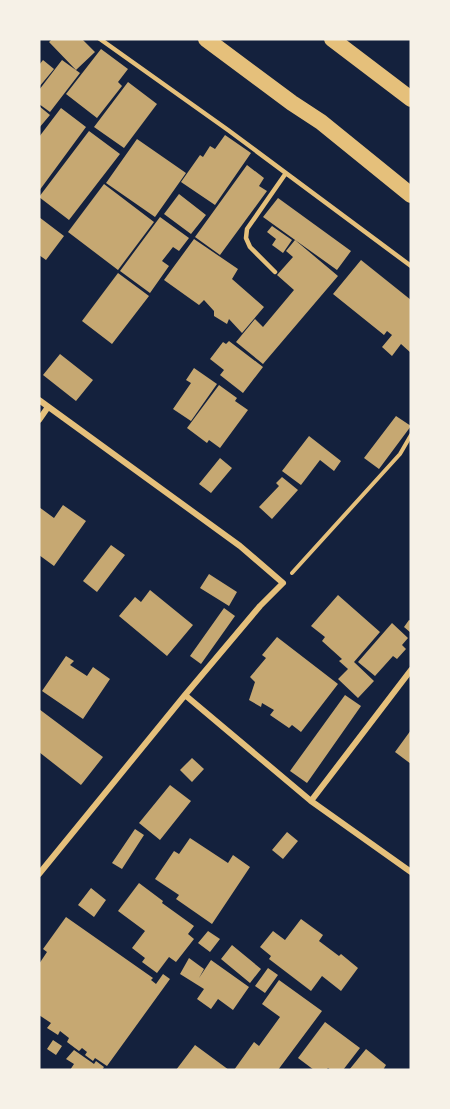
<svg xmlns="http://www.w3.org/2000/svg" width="450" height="1109" viewBox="0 0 450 1109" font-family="'Open Sans',sans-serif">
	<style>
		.building { fill: #c6a872 }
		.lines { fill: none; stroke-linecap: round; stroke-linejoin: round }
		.path { stroke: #e5c07b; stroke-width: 4 }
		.service { stroke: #e5c07b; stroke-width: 4.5 }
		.minor { stroke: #e5c07b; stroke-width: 6 }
		.trunk { stroke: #e5c07b; stroke-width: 16 }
	</style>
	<rect width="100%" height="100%" fill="#14213d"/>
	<path class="building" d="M52 39H82L95 52 76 70 49 42Z
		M101 49 128 69 118 82 122 86 97 118 66 94Z
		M43 60 54 69 39 87V65Z
		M62 60 80 73 50 112 39 104V90Z
		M128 82 157 104 124 148 94 127Z
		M39 106 50 115 39 128Z
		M61 108 86 127 39 191V137Z
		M89 131 120 154 69 220 39 197Z
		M225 135 251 153 215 205 181 182 200 155 203 157 210 146 215 149Z
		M137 139 186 173 155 217 106 183Z
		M247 165 264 178 259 186 267 191 220 255 195 237Z
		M104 184 154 222 118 270 68 232Z
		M179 194 206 215 191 234 164 214Z
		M278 198 351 251 337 270 263 217Z
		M39 217 64 236 46 260 39 255Z
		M160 217 189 238 179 251 173 247 162 261 169 266 150 293 120 271Z
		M272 226 292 240 283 253 272 245 276 239 267 232Z
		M194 239 238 269 232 279 264 307 242 333 229 319 227 324 214 316V311L204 300 199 305 164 280Z
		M295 240 338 276 263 364 236 342 255 319 263 327 294 290 277 275 293 257 286 251Z
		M361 260 411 300V353L401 344 392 356 382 347 392 335 387 331 384 335 333 294Z
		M118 273 149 296 112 344 82 321Z
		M229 341 263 367 243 393 220 375 224 370 210 359 223 342 226 344Z
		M60 354 93 380 76 401 43 375Z
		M194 368 217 384 191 421 173 409 191 383 186 380Z
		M219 385 237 398 235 401 248 410 220 448 209 440 207 443 187 428Z
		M396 416 411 426 379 469 364 458Z
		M309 436 341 461 334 471 320 460 301 485 282 471Z
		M220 458 232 468 211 493 199 484Z
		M282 477 298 490 272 519 259 507 279 486 276 483Z
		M63 505 86 521 54 566 39 555V507L54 518Z
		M111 545 125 555 97 592 83 581Z
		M209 574 237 592 229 606 200 588Z
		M150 590 193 625 167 656 119 616 135 597 141 602Z
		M338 595 380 632 354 662 374 681 358 698 338 679 348 669 339 661 342 659 322 641 325 637 311 626Z
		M224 608 235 616 201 664 190 656Z
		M409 620 411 621V633L404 627Z
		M392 623 408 638 402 645 406 649 397 659 393 656 375 676 358 662Z
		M277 637 338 684 301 732 292 725 289 728 270 715 274 710 262 703 261 707 249 700 255 682 250 677 266 658 262 655Z
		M66 656 74 661 70 665 87 676 93 667 110 679 83 719 42 691Z
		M345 695 361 706 307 783 290 771Z
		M39 709 103 757 81 785 39 752Z
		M411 730V764L395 752Z
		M192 758 204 769 192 782 180 770Z
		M170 785 191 801 160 840 139 823Z
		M135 829 144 835 122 869 112 863Z
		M287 832 298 841 283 859 272 850Z
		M190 838 228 863 233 855 250 867 212 924 176 899 179 895 155 879 174 851 179 854Z
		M139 883 163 901 162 903 194 926 188 934 194 939 176 962 169 957 157 973 142 962 145 958 132 948 145 931 118 911Z
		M91 888 106 900 94 917 78 905Z
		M66 917 153 978 151 980 156 984 163 974 170 979 107 1066 95 1058 93 1061 85 1055 87 1052 82 1048 79 1051 67 1042 69 1038 60 1031 58 1035 47 1028 51 1023 39 1015V964L47 952 43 949Z
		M301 919 323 935 319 941 339 956 341 954 358 968 341 991 322 976 311 991 269 959 271 956 260 947 273 931 285 940Z
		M208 931 220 939 210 952 198 943Z
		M232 945 261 969 250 983 221 959Z
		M189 958 204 969 199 978 211 960 249 987 233 1010 218 999 211 1009 197 999 204 989 180 974Z
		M268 968 278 975 265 993 255 986Z
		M279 980 322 1011 278 1070H234L254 1042 259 1046 280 1017 262 1004Z
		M325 1022 360 1048 343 1070H331L328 1068 326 1070H314L298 1058Z
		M53 1040 62 1046 56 1055 47 1049Z
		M195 1045 229 1070H176Z
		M366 1049 386 1065 383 1070H349Z
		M74 1050 94 1064 96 1061 104 1067 102 1070H70L74 1064 66 1059Z"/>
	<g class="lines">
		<path class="path" d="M292 573 400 454 411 435"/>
		<path class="service" d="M100 39 228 130 411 266
			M275 272 250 247 246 238 247 229 286 173"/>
		<path class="minor" d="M39 400 240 546 283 583 260 606 185 695 39 874
			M39 420 48 407
			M185 695 311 801 411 872
			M311 801 411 670"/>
		<path class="trunk" d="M206 39 292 103 321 122 411 195
			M332 39 411 99"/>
	</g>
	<rect width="450" height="1109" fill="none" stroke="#f6f1e7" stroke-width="81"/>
</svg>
